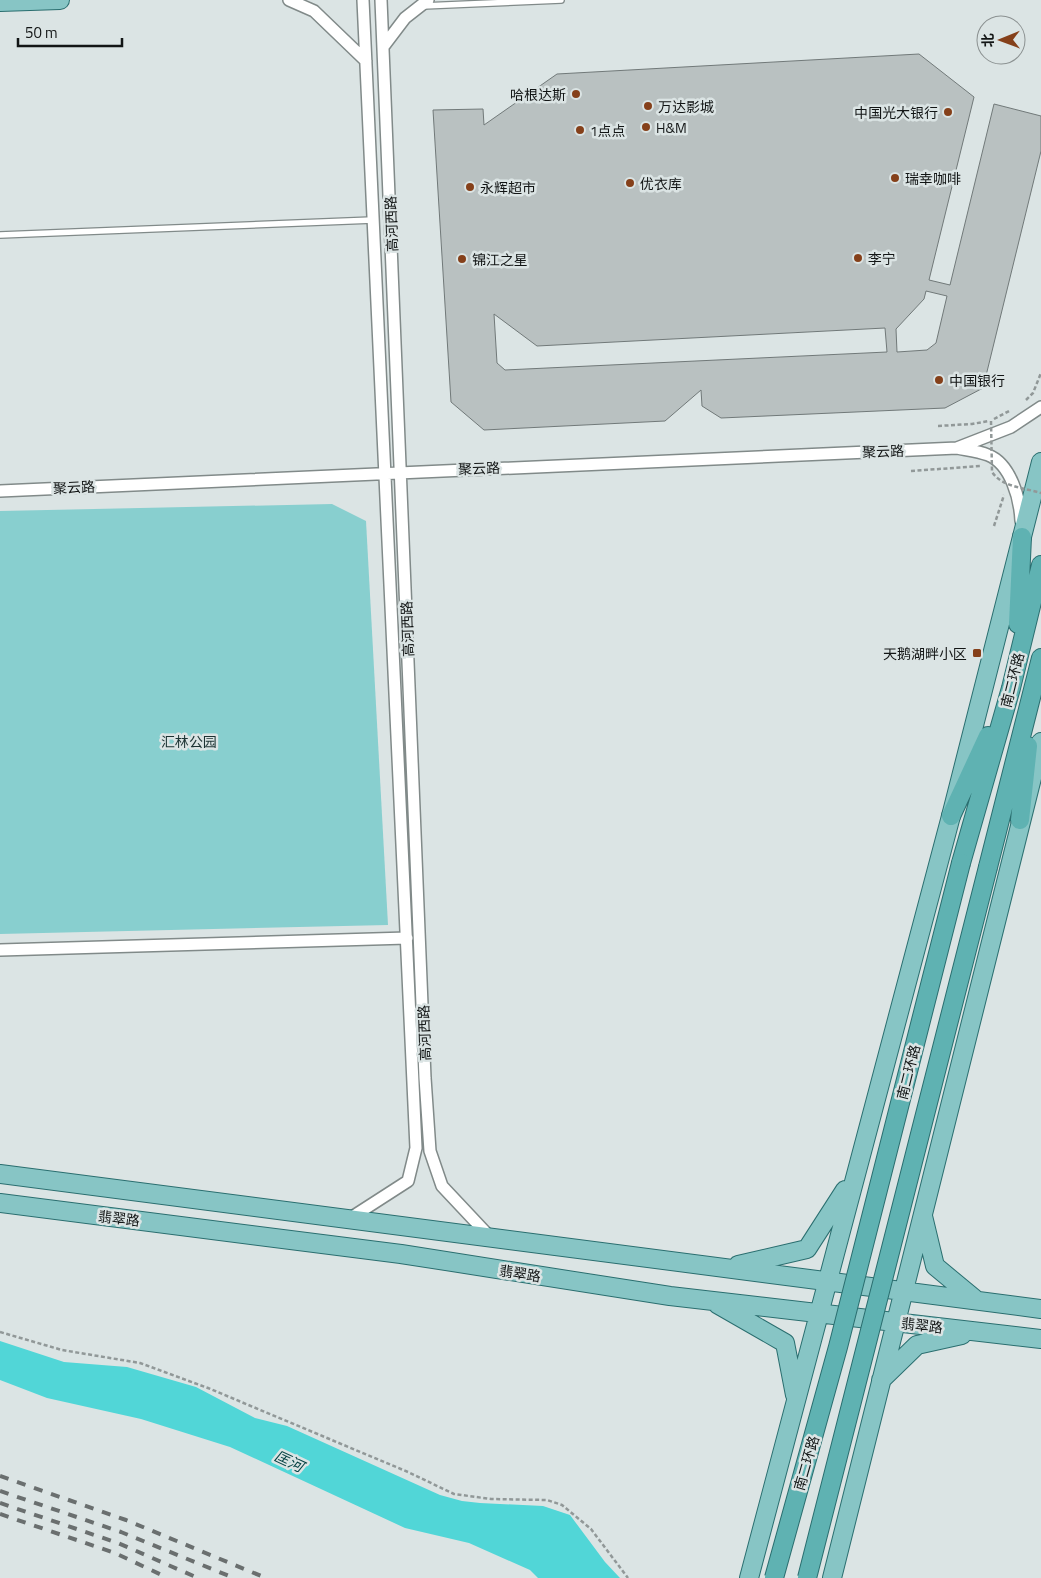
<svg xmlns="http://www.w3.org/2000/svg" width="1041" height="1578" viewBox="0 0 1041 1578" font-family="'Titillium Web','Noto Sans SC',sans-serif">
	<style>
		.green { fill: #88cfcf }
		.water { fill: #51d6d7 }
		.building { fill: #b9c1c1; stroke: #717979; fill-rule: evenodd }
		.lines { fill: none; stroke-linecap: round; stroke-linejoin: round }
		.service-casing { stroke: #818a89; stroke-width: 8 }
		.minor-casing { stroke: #818a89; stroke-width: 14 }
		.primary-casing { stroke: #2a6e6f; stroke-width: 20 }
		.trunk-casing { stroke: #2a6e6f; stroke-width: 20 }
		.path { stroke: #919898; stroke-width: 2.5; stroke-dasharray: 4 2.5; stroke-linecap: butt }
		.service { stroke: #fff; stroke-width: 5.5 }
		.minor { stroke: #fff; stroke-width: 11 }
		.primary { stroke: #87c5c5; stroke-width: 18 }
		.trunk { stroke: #5fb2b2; stroke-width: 18 }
		.rail { stroke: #6a6f6f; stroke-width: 4; stroke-dasharray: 9 9; stroke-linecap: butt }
		.trunk-bridge-casing { stroke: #2a6e6f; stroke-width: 20; stroke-linecap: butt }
		.path-bridge { stroke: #919898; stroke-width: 2.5; stroke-dasharray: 4 2.5; stroke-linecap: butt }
		.trunk-bridge { stroke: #5fb2b2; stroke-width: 18 }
		.poi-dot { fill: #85401a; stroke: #dbe4e4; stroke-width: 2 }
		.labels { text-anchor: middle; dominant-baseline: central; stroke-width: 5; stroke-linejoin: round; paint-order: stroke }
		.poi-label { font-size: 14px; fill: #121515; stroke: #dbe4e4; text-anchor: start }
		.street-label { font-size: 14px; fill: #121515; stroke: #dbe4e4 }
		.park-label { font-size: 14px; fill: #1b3232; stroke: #dbe4e4 }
		.water-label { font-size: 15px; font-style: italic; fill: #003f40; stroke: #dbe4e4 }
	</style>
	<rect width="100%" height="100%" fill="#dbe4e4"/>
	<path class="green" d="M332 504 366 521 388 925 0 934V511Z"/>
	<path class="water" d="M0 1341 64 1362 127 1367 196 1387 255 1418 287 1426 440 1495 462 1501 480 1503 543 1506 570 1515 605 1562 620 1578H538L530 1570 469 1543 405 1528 230 1447 141 1419 47 1398 0 1380Z"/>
	<path class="building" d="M919 54 974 97 929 280 950 285 994 104 1041 116V151L983 388 945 408 721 418 702 406 701 390 665 421 484 430 451 402 433 110 483 109 484 125 557 74ZM926 291 947 296 936 343 927 350 897 352 896 329 924 299ZM494 314 537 346 885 328 887 352 505 370 497 363Z"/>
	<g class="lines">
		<defs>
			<path id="service" d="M423 6 561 0
				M0 235 373 220"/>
			<path id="minor" d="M289 0 314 11 366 61
				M381 0 425 1078 430 1151 442 1186 489 1236
				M383 47 405 18 428 0
				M0 491 957 448
				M1021 521C1020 499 1011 464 988 455 978 451 967 450 957 448L1011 427 1041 407
				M0 950 407 938
				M349 1219 408 1181 416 1148 363 0"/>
			<path id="primary" d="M0 2 60 0
				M0 1174 1041 1309
				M0 1203 401 1254 670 1296 1041 1339
				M923 1216 935 1266 976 1300
				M738 1265 807 1249 845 1190
				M717 1304 785 1343 795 1395
				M881 1380 917 1345 962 1335
				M749 1578 951 816 1041 462
				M832 1578 1041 742"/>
			<path id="trunk" d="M1018 624 1022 537
				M951 816 988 736
				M1020 820 1028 746
				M961 863 1011 688 1041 565
				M988 867 1041 658"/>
		</defs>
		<use href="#service" class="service-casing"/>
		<use href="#minor" class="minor-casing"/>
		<use href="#primary" class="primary-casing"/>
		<use href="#trunk" class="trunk-casing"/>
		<path class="path" d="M1026 400 1033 393 1041 373
			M994 419 1011 410
			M938 426 972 424 989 421
			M911 471 981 466
			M994 526 1004 495
			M0 1332 62 1350 140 1363 208 1388 408 1472 454 1494 491 1499 547 1500 562 1505 591 1529 628 1578"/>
		<use href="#service" class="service"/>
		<use href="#minor" class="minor"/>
		<use href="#primary" class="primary"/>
		<use href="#trunk" class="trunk"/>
		<path class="rail" d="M0 1476 126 1520 266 1578
			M0 1491 121 1532 234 1578
			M0 1503 118 1543 198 1578
			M0 1514 115 1553 168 1578"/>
		<defs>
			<path id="trunk-bridge" d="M774 1578 838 1347 961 863
				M807 1578 988 867"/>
		</defs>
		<use href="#trunk-bridge" class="trunk-bridge-casing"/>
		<path class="path-bridge" d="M991 421 992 472C1002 487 1025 488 1041 493"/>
		<use href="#trunk-bridge" class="trunk-bridge"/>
	</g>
	<g class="poi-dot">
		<circle cx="576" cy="94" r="5"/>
		<circle cx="648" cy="106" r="5"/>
		<circle cx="948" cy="112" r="5"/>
		<circle cx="646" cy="127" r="5"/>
		<circle cx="580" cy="130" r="5"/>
		<circle cx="895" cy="178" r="5"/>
		<circle cx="630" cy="183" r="5"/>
		<circle cx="470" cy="187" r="5"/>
		<circle cx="858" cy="258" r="5"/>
		<circle cx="462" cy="259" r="5"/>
		<circle cx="939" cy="380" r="5"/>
		<rect x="972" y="648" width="10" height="10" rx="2.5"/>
	</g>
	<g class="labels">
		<g class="poi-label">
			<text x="566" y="94" text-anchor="end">哈根达斯</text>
			<text x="658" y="106">万达影城</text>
			<text x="938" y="112" text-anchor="end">中国光大银行</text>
			<text x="656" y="127">H&amp;M</text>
			<text x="590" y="130">1点点</text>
			<text x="905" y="178">瑞幸咖啡</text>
			<text x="640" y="183">优衣库</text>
			<text x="480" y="187">永辉超市</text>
			<text x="868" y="258">李宁</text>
			<text x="472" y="259">锦江之星</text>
			<text x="949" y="380">中国银行</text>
			<text x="967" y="653" text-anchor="end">天鹅湖畔小区</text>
		</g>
		<g class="street-label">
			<text transform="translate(391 224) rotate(-92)">高河西路</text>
			<text transform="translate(883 451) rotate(-2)">聚云路</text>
			<text transform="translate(479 468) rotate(-2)">聚云路</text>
			<text transform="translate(74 487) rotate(-3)">聚云路</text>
			<text transform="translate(407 629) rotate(-92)">高河西路</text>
			<text transform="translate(1012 680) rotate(-76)">南二环路</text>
			<text transform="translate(424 1033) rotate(-92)">高河西路</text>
			<text transform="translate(908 1072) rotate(-76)">南二环路</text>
			<text transform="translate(119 1218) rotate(7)">翡翠路</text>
			<text transform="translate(520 1273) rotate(9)">翡翠路</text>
			<text transform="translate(922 1325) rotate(7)">翡翠路</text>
			<text transform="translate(806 1463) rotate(-74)">南二环路</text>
		</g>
		<g class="park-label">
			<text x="189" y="741">汇林公园</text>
		</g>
		<g class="water-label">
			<text transform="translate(289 1461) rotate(25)">匡河</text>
		</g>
	</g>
	<g transform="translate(1001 40) rotate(269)"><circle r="24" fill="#dbe4e4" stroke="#8b9191"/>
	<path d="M0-4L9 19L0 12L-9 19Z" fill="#85401a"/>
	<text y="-8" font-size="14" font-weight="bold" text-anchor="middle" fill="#121515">北</text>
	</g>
	<path d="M18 38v8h104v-8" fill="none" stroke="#121515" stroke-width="2.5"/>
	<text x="25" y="38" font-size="15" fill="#121515" stroke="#dbe4e4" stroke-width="4" paint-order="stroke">50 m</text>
</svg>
